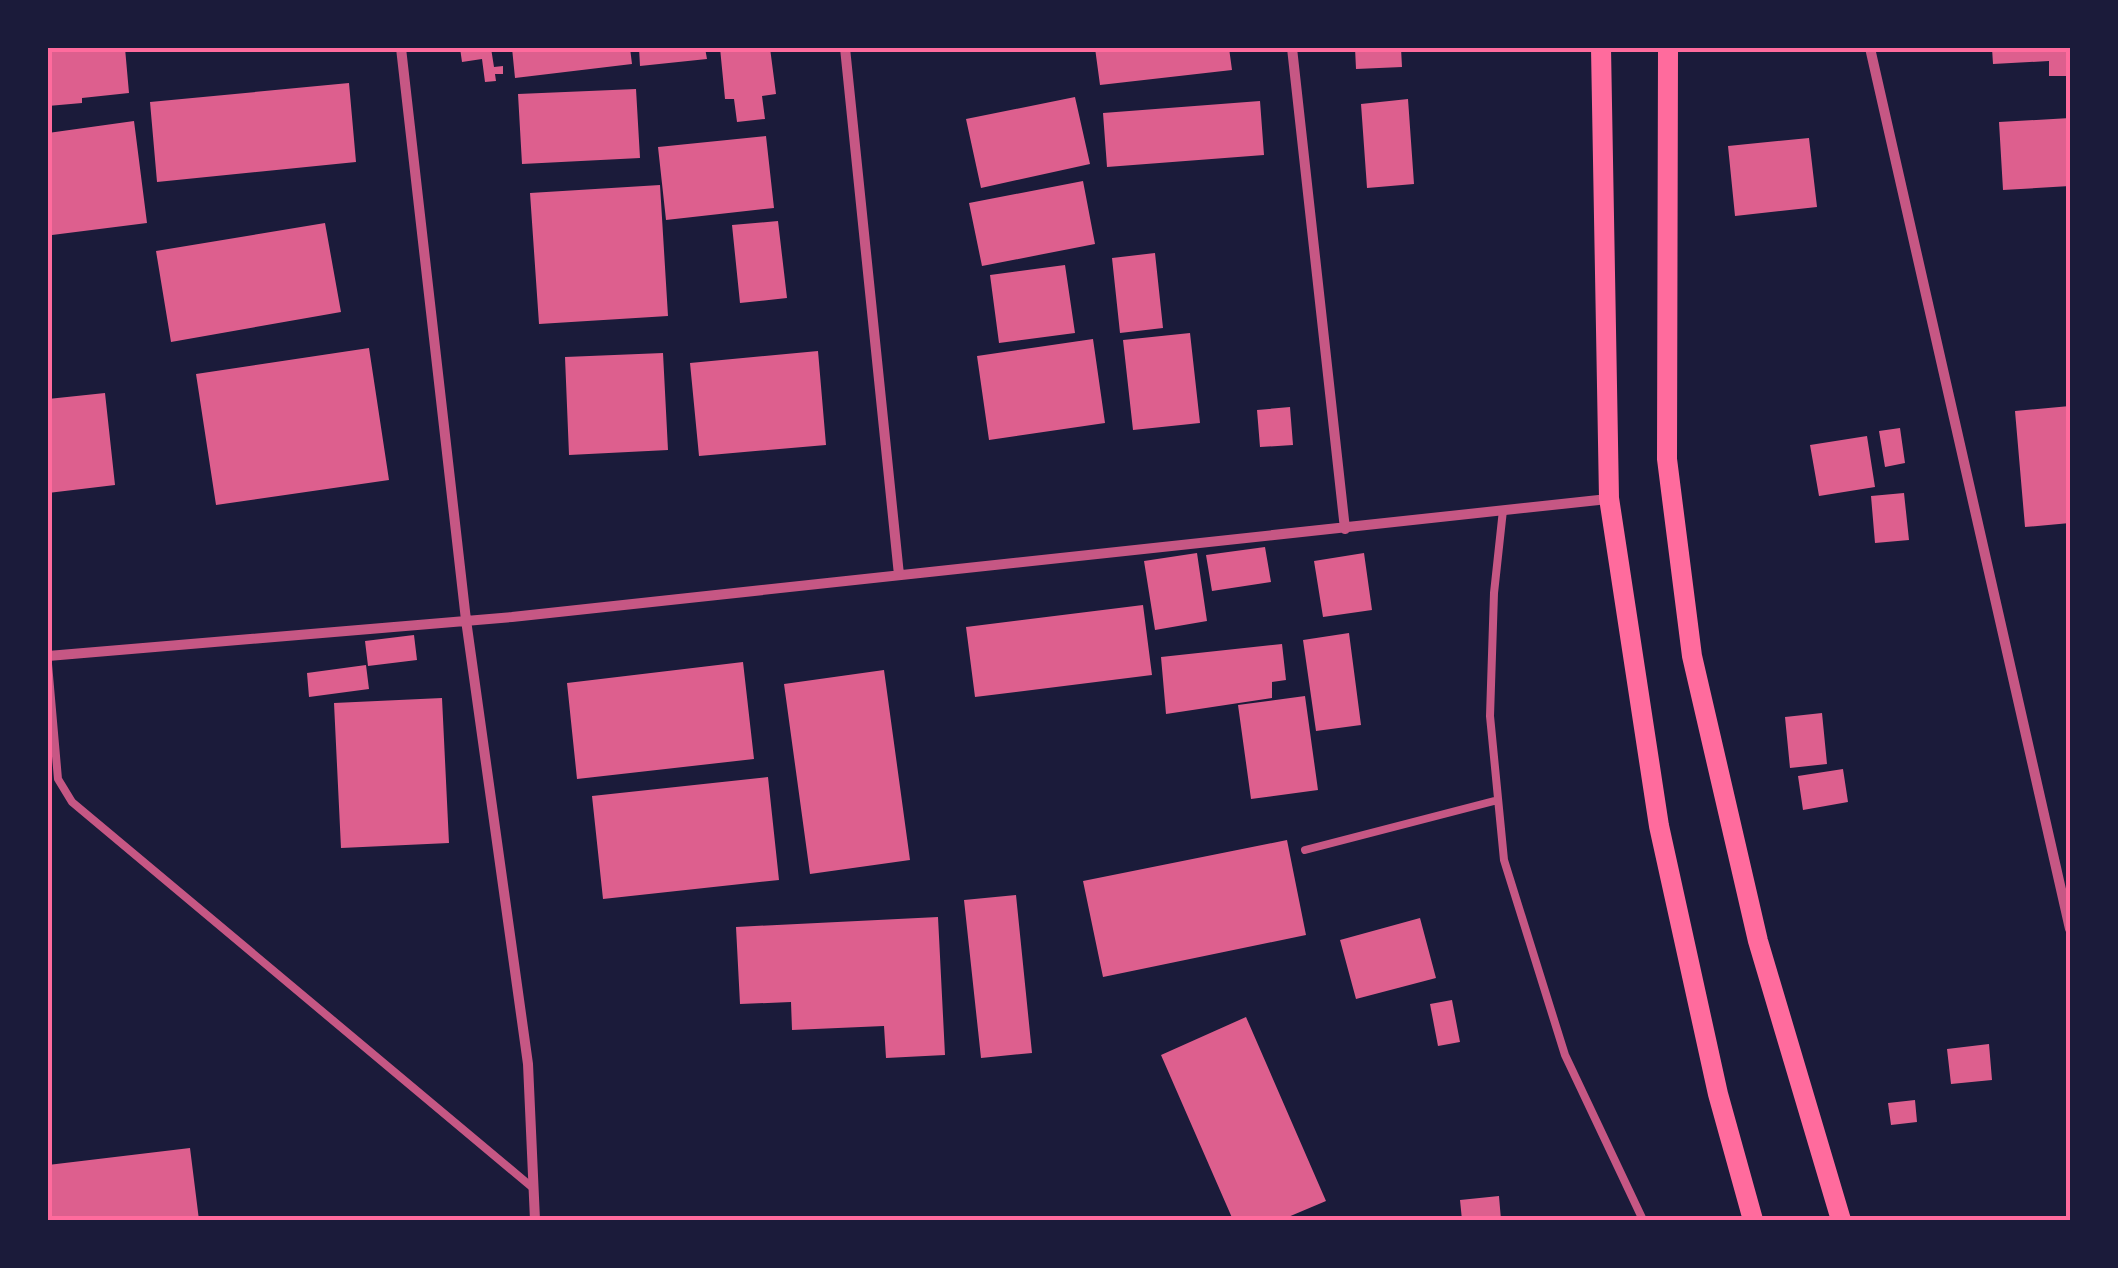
<svg xmlns="http://www.w3.org/2000/svg" width="2118" height="1268" viewBox="0 0 2118 1268" font-family="'Space Grotesk',sans-serif">
	<style>
		.building { fill: #dd5f8e }
		.lines { fill: none; stroke-linecap: round; stroke-linejoin: round }
		.service { stroke: #c65784; stroke-width: 8 }
		.minor { stroke: #c65784; stroke-width: 10 }
		.secondary { stroke: #ff6b9d; stroke-width: 20 }
		.neatline { fill: none; stroke: #ff6b9d; stroke-width: 4 }
	</style>
	<rect width="100%" height="100%" fill="#1b1b3a"/>
	<path class="building" d="M48 48H125L129 93 82 98V103L48 106Z
		M460 48H491L494 67 503 66V74H495L496 81 485 82 482 59 462 62Z
		M512 48H630L632 64 515 78Z
		M639 48H705L707 59 640 66Z
		M720 48H770L776 94 762 96 765 119 737 122 734 99H725Z
		M1095 48H1229L1232 70 1100 85Z
		M1355 48H1401L1402 67 1356 69Z
		M1992 48H2070V76H2049V61L1993 64Z
		M349 83 356 162 157 182 150 102Z
		M636 89 640 158 522 164 518 94Z
		M1075 97 1090 164 981 188 966 119Z
		M1408 99 1414 184 1367 188 1361 104Z
		M1260 101 1264 155 1107 167 1103 113Z
		M2070 118V186L2003 190 1999 122Z
		M134 121 147 223 52 235 48 202V133Z
		M766 136 774 208 666 220 658 147Z
		M1809 138 1817 207 1735 216 1728 146Z
		M1083 181 1095 244 982 266 969 203Z
		M660 185 668 316 539 324 530 193Z
		M778 221 787 298 740 303 732 225Z
		M325 223 341 312 171 342 156 251Z
		M1155 253 1163 328 1120 333 1112 258Z
		M1065 265 1075 333 999 343 990 275Z
		M1190 333 1200 423 1133 430 1123 340Z
		M1093 339 1105 423 989 440 977 356Z
		M369 348 389 480 216 505 196 374Z
		M818 351 826 445 699 456 690 363Z
		M663 353 668 450 569 455 565 357Z
		M105 393 115 485 48 493V399Z
		M2070 406V523L2025 527 2015 411Z
		M1290 407 1293 445 1260 447 1257 410Z
		M1900 428 1905 463 1885 467 1879 431Z
		M1867 436 1875 487 1819 496 1810 445Z
		M1904 493 1909 540 1875 543 1871 496Z
		M1265 547 1271 582 1212 591 1206 555Z
		M1197 553 1207 621 1155 630 1144 561Z
		M1364 553 1372 610 1323 617 1314 561Z
		M1143 605 1152 675 975 697 966 627Z
		M1349 633 1361 725 1316 731 1303 640Z
		M414 635 417 660 368 666 365 641Z
		M1282 644 1286 680 1272 682V698L1166 714 1161 657Z
		M743 662 754 759 577 779 567 683Z
		M366 665 369 689 309 697 307 673Z
		M884 670 910 860 810 874 784 684Z
		M1305 696 1318 790 1251 799 1238 705Z
		M442 698 449 843 341 848 334 703Z
		M1822 713 1827 764 1790 768 1785 717Z
		M1843 769 1848 802 1803 810 1798 776Z
		M768 777 779 880 603 899 592 796Z
		M1287 840 1306 935 1103 977 1083 881Z
		M1016 895 1032 1053 981 1058 964 900Z
		M938 917 945 1055 886 1058 884 1026 792 1030 791 1002 740 1004 736 927Z
		M1420 918 1436 978 1356 999 1340 940Z
		M1452 1000 1460 1042 1438 1046 1430 1004Z
		M1246 1017 1326 1201 1281 1220H1233L1161 1055Z
		M1989 1044 1992 1080 1951 1084 1947 1049Z
		M1915 1100 1917 1122 1891 1125 1888 1103Z
		M190 1148 199 1220H48V1165Z
		M1499 1196 1501 1220H1462L1460 1200Z"/>
	<g class="lines">
		<path class="service" d="M1503 510 1494 593 1490 716 1504 860 1565 1055 1643 1220
			M48 664 58 779 72 802 533 1188
			M1305 850 1498 800"/>
		<path class="minor" d="M401 48 466 620 528 1064 535 1220
			M845 48 899 575
			M1292 48 1345 529
			M1870 48 2070 929
			M48 656 512 617 1608 499"/>
		<path class="secondary" d="M1601 48 1609 498 1659 826 1718 1094 1753 1220
			M1668 48 1667 459 1692 656 1758 941 1841 1220"/>
	</g>
	<rect width="2118" height="1268" fill="none" stroke="#1b1b3a" stroke-width="100"/>
	<rect x="50" y="50" width="2018" height="1168" class="neatline"/>
</svg>
